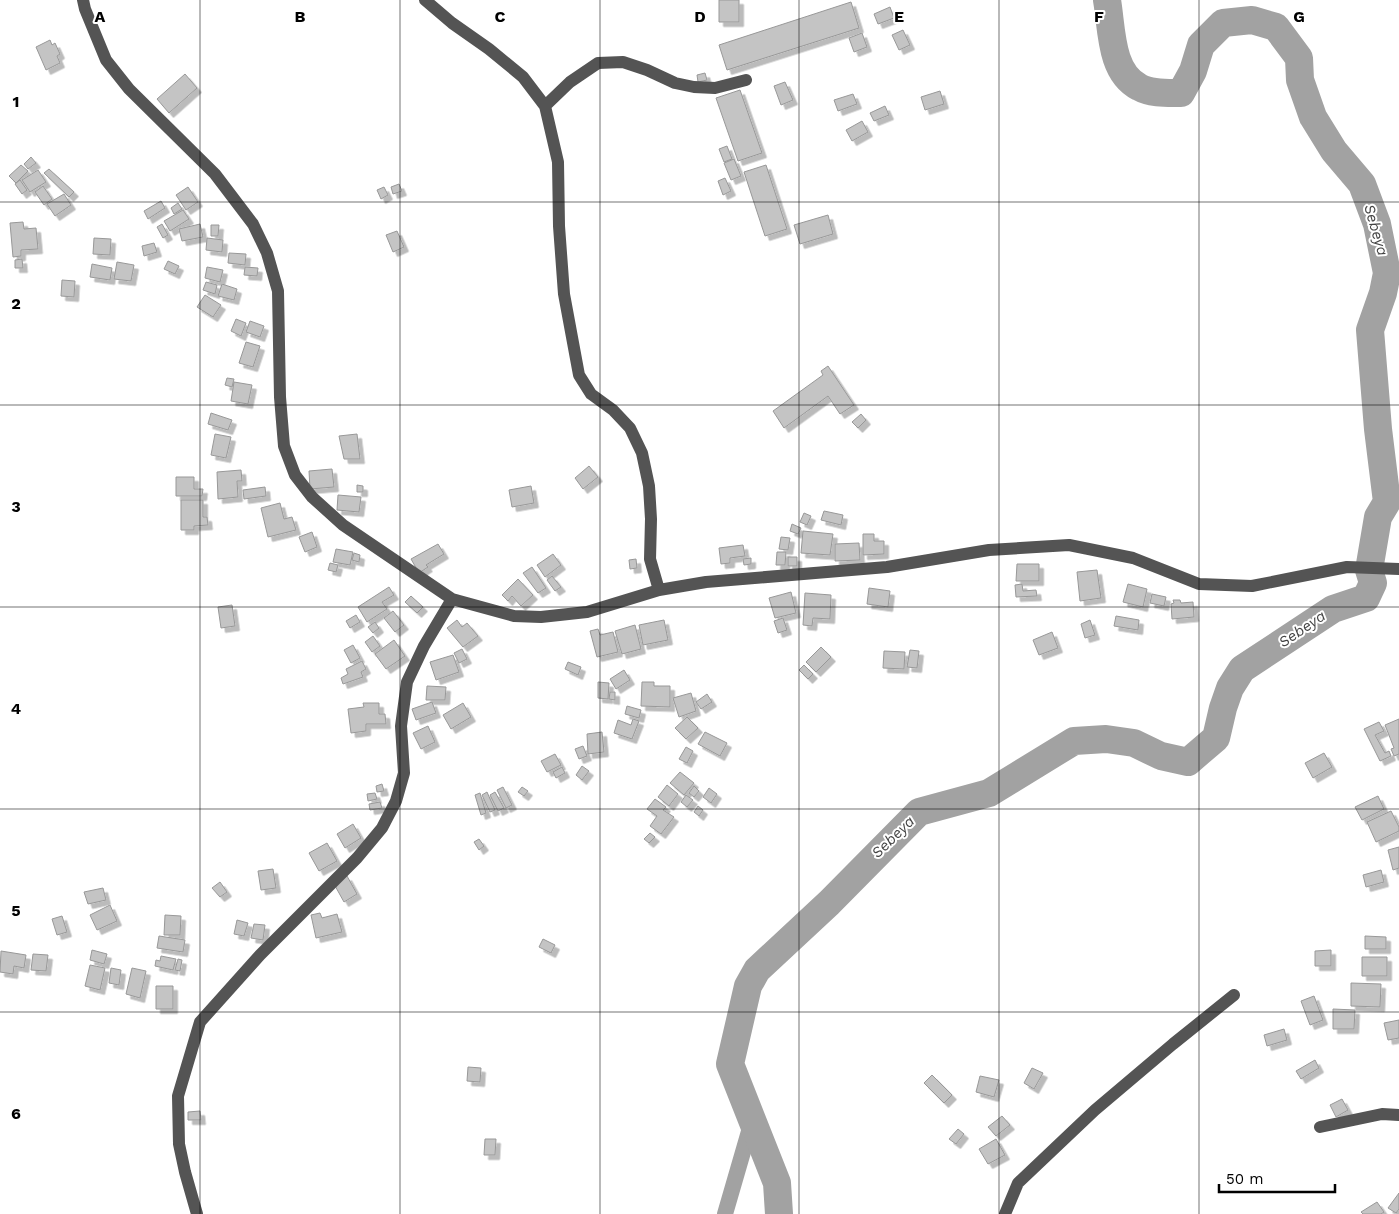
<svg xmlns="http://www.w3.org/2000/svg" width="1399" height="1214" viewBox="0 0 1399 1214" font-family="'Work Sans',sans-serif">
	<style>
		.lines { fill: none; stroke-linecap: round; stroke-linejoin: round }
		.canal { stroke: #a2a2a2; stroke-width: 16 }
		.river { stroke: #a2a2a2; stroke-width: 28 }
		.building { fill: #c4c4c4; stroke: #989898; filter: url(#shadow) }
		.minor { stroke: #545454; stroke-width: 12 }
		.grid { fill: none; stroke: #000; stroke-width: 1; stroke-opacity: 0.55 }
		.labels { text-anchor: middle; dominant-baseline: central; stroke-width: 4; stroke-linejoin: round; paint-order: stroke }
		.water-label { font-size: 15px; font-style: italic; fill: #434343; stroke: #fff }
		.grid-label { font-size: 16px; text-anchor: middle; font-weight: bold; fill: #000; stroke: #fff; stroke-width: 4; stroke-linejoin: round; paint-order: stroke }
	</style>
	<defs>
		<filter id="shadow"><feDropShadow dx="4.5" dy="4.5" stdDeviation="0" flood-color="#0004"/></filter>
	</defs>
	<rect width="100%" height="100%" fill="#fff"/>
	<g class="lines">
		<path class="canal" d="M725 1214 752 1121"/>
		<path class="river" d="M779 1214 777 1183 730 1064 748 986 757 970 829 903 919 812 989 793 1074 741 1106 739 1134 743 1161 756 1188 762 1216 738 1223 708 1230 688 1242 669 1333 609 1366 598 1373 583 1369 570 1378 517 1387 502 1378 429 1370 330 1383 293 1387 273 1377 224 1362 184 1334 151 1313 117 1300 80 1299 58 1276 27 1252 20 1223 23 1201 45 1193 71 1181 93C1168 93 1151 94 1139 87 1110 72 1112 29 1107 0"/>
	</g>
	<path class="building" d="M719 0H739V22H719Z
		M851 2 859 28 727 70 719 45Z
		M890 7 894 18 878 24 874 14Z
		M903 30 910 45 899 50 892 35Z
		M862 33 867 47 854 52 849 38Z
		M50 40 52 45 55 43 60 54 57 56 60 63 46 70 36 47Z
		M705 73 707 80 698 82 697 75Z
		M185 74 197 88 169 113 157 99Z
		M785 82 793 100 781 105 774 86Z
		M740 90 762 153 738 161 716 98Z
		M940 91 944 104 925 110 921 97Z
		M853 94 857 104 838 111 834 100Z
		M885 106 889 115 874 121 870 113Z
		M862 121 868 132 852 141 846 130Z
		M727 146 732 159 724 162 719 149Z
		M31 157 36 163 28 169 24 164Z
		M734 159 741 176 731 180 724 163Z
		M21 165 28 171 16 183 9 176Z
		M766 165 787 229 765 236 744 172Z
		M49 169 74 192 69 197 44 173Z
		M38 170 46 182 30 192 22 180Z
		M725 178 731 191 723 195 718 181Z
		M20 180 27 190 22 194 15 184Z
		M399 184 402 191 393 194 391 187Z
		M43 186 52 199 44 205 35 192Z
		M188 187 198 202 186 210 176 195Z
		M384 187 388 195 381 199 377 190Z
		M64 194 71 205 55 216 47 204Z
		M161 201 165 208 148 219 144 211Z
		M178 203 182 209 174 214 171 208Z
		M183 210 189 219 170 231 164 221Z
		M828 215 833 234 800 244 794 225Z
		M23 222 24 229 36 228 38 249 21 250V256L13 257 10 223Z
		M162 224 168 235 163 238 157 227Z
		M200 224 203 237 182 241 179 229Z
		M211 225H219L218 236H211Z
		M397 231 404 247 393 252 386 235Z
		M94 238 111 239 110 255 93 254Z
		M207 238 223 240 222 252 206 250Z
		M154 243 157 252 144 256 142 246Z
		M229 253 246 254 245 265 228 263Z
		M22 259 23 268H15V260Z
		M168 261 179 266 175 274 164 269Z
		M117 262 134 265 131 281 114 279Z
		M92 264 112 268 110 280 90 277Z
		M207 267 223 270 220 282 205 278Z
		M245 267 258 268 257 276 244 275Z
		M62 280 75 281 74 297 61 296Z
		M206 282 217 285 215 294 203 290Z
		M222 284 237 289 234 300 218 296Z
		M205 295 221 305 213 317 197 307Z
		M236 319 246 323 241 336 231 331Z
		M250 321 264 326 260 337 246 332Z
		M246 342 260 346 253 367 239 363Z
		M828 366 854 405 840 414 828 396 784 428 773 411 823 375 821 371Z
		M227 378 234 379 232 387 225 385Z
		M234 382 252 385 248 404 231 401Z
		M211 413 232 420 228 430 208 424Z
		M861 414 866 420 858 428 852 422Z
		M215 434 231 437 226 458 211 455Z
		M357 434 360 459H344L339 436Z
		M589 466 598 477 583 489 575 478Z
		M332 469 334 487 310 489 309 471Z
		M241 470 242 481H237L238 497 218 499 217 472Z
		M176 477H194V489H203L202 496H176Z
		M357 485 363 486V492H357Z
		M531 486 534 503 512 507 509 490Z
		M265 487 266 496 244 499 243 490Z
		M338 495 361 497 359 512 337 510Z
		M181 500H203V517H207L208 525 194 526V530H181Z
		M280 503 284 519 292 517 296 530 268 537 261 508Z
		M824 511 843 515 841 525 821 520Z
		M804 513 811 516 807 525 800 522Z
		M792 524 801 528 798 534 790 531Z
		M803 531 833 534 830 555 801 553Z
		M312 532 317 547 305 552 299 537Z
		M863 534H874V541H884V554L863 555Z
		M781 537 790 538 788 550 779 549Z
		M859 543 860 560 835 561V544Z
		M438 544 444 554 426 565 428 567 419 573 411 559Z
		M743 545 745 556 730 558V563L721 564 719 548Z
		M336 549 353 552 350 565 333 562Z
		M777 552H786L785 565H776Z
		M354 553 360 555 359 562 352 560Z
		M553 554 561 565 545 577 537 565Z
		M788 557H797V566H788Z
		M751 558V564L744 565 743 559Z
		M636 559 637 568 630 569 629 560Z
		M330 563 338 565 336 572 328 570Z
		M1017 564H1039V581H1016Z
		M532 567 546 588 538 593 523 573Z
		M1097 570 1101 598 1080 601 1077 572Z
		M552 576 561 587 555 591 547 580Z
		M518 579 533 595 521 606 512 596 508 601 502 595Z
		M1022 584 1023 591 1036 590 1037 596 1016 597 1015 585Z
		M1128 584 1147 589 1143 607 1123 602Z
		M389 587 394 595 382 602 387 609 367 622 358 607Z
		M869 588 890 591 888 607 867 604Z
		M791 592 796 613 775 618 769 598Z
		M805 593 831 595 830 619 813 618 812 626 803 625Z
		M1152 594 1166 597 1164 606 1150 603Z
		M411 596 423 607 417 613 405 602Z
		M1173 600H1180L1181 603 1193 602 1194 617 1172 619 1171 604 1174 603Z
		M232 605 235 626 221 628 218 607Z
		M393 611 404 625 395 632 384 618Z
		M356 615 360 622 350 628 346 621Z
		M1116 616 1139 620 1138 630 1114 626Z
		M783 618 787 630 778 633 774 621Z
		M457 620 462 627 467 623 478 636 463 647 447 628Z
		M664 620 668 640 643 645 639 625Z
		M1090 620 1095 635 1085 638 1081 624Z
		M375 622 379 628 373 633 368 627Z
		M635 625 641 649 622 654 615 631Z
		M598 629 600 635 613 632 618 652 597 657 590 631Z
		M1052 632 1058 648 1039 655 1033 640Z
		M373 636 380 646 372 652 365 642Z
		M394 640 405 656 386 669 375 654Z
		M353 645 360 658 351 663 344 650Z
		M821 647 831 657 816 672 806 662Z
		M462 649 467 659 459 663 454 653Z
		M910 650 919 651 917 668 907 667Z
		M884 651 905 652 904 669 883 668Z
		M453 655 459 672 436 680 430 662Z
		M362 661 366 669 361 672 363 677 343 684 341 678 348 674 346 669Z
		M568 662 581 667 578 675 565 669Z
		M804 665 813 674 808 679 799 670Z
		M624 670 630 680 616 689 610 679Z
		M598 682 609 683 608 699 598 698Z
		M642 682H654V686H670V707L641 706Z
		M427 686 446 687 445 700H426Z
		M610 692H615V700L609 699Z
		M691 693 696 711 679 717 673 698Z
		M707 694 712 702 701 709 696 702Z
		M432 702 436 713 416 720 412 709Z
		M363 703H379V714H385L386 724H366V731L351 733 348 709 364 707Z
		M463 703 471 717 451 729 443 715Z
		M627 706 641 710 639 718 625 714Z
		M687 717 698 728 686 739 675 728Z
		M633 719 639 721 632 739 614 733 618 720 631 725Z
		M1399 719V754L1394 756 1391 749 1394 748 1385 725Z
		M1379 722 1384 731 1375 735 1385 753 1389 751 1391 756 1380 761 1364 729Z
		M428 726 435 742 421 749 413 733Z
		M602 732 604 752 588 754 587 734Z
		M705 732 727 743 720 756 698 744Z
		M583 746 587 756 579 759 575 749Z
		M686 747 693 751 687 763 679 759Z
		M1324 753 1332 767 1313 778 1305 763Z
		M555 754 561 765 547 772 541 761Z
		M582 766 589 771 582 780 576 775Z
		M562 767 565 773 556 778 553 772Z
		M680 772 694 783 684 795 670 783Z
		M382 784 384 791 377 792 376 786Z
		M667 785 678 794 669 806 658 797Z
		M694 786 699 791 694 797 689 793Z
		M503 787 512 805 506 808 497 790Z
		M522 787 528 791 524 796 518 792Z
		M709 788 717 794 711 803 703 797Z
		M487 792 495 810 490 812 482 795Z
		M495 792 504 808 498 811 490 795Z
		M375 793 377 799 368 801 367 794Z
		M480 793 486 813 481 815 475 795Z
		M686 795 693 800 687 807 681 802Z
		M1378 796 1384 809 1362 820 1355 807Z
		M655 799 666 807 663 810 674 817 661 834 650 826 657 816 647 809Z
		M380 802 382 808 370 810 369 804Z
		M698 806 703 810 699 816 694 812Z
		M1391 811 1399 827V831L1376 842 1367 822Z
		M353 824 361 838 345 848 337 834Z
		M650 833 655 837 649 843 644 839Z
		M479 839 484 846 479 850 474 842Z
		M327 843 337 861 319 871 309 853Z
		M1399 847V868L1393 870 1388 850Z
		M273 869 276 888 261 890 258 871Z
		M1381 870 1384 882 1366 887 1363 875Z
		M347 876 357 894 344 902 334 884Z
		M220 882 227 892 220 897 212 888Z
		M103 888 106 900 88 904 84 892Z
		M110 905 117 921 97 930 90 915Z
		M320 913 322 918 337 914 342 932 316 938 311 915Z
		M165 915 181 916 180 935H164Z
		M62 916 67 932 57 935 52 919Z
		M237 920 248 923 244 936 234 934Z
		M254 924 265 925 263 940 251 938Z
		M159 936 185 940 183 952 157 948Z
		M1365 936 1386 937V949H1365Z
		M543 939 555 945 551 953 539 947Z
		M92 950 107 954 104 964 90 960Z
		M1331 950V966H1315V951Z
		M1 951 26 955 24 968 14 966 13 974 0 972Z
		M33 954 48 955 46 971 31 970Z
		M161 956 176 959 173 970 155 966 156 960 160 961Z
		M1362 957H1387V976H1362Z
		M178 959 182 960 180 971 175 970Z
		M90 965 105 968 100 990 85 986Z
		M111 968 121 970 119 985 109 983Z
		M132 968 146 971 140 998 126 994Z
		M1351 983 1381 984 1380 1007 1351 1006Z
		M156 986H173V1009H156Z
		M1314 996 1323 1020 1310 1025 1301 1001Z
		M1333 1009 1355 1010 1354 1029H1333Z
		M1399 1020V1038L1388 1040 1384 1023Z
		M1284 1029 1287 1040 1267 1046 1264 1035Z
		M1315 1060 1319 1068 1301 1079 1296 1071Z
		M468 1067 481 1068 480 1082 467 1081Z
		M1032 1068 1043 1073 1034 1089 1024 1083Z
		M932 1075 952 1095 944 1103 924 1083Z
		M980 1076 999 1080 994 1097 976 1092Z
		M1342 1099 1348 1110 1336 1117 1330 1105Z
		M200 1111 201 1120H188V1112Z
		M1002 1116 1010 1125 996 1136 988 1127Z
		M958 1129 964 1134 956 1144 949 1139Z
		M485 1139H496L495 1155H484Z
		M996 1139 1005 1155 988 1164 979 1149Z
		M1399 1193V1209L1396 1213 1388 1208Z
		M1377 1202 1384 1212 1381 1214H1363L1361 1212Z"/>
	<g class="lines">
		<path class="minor" d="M83 0 85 9 106 60 129 89 215 174 253 224 267 253 278 291 280 397 284 446 295 475 312 497 343 525 452 599 514 616 541 617 587 612 659 590 706 582 887 567 989 550 1069 545 1133 558 1199 584 1252 586 1347 567 1399 569
			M425 0 452 23 489 49 523 77 545 106 558 162 559 226 564 294 579 375 591 394 613 410 630 428 642 453 649 486 651 519 650 559 659 590
			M545 106 570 82 598 63 623 62 647 70 675 83 694 87 715 88 746 80
			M1320 1127 1382 1114 1399 1115
			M197 1214 185 1172 179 1144 178 1096 200 1022 260 955 357 858 382 828 396 801 404 773 401 726 407 682 424 646 452 599
			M1005 1214 1018 1183 1095 1110 1173 1044 1234 995"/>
	</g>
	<path class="grid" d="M200 0V1214M400 0V1214M600 0V1214M799 0V1214M999 0V1214M1199 0V1214M0 202H1399M0 405H1399M0 607H1399M0 809H1399M0 1012H1399"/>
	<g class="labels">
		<g class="water-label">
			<text transform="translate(1376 230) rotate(74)">Sebeya</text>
			<text transform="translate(1302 629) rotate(-34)">Sebeya</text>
			<text transform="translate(893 837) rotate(-44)">Sebeya</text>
		</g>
	</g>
	<g class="grid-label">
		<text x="100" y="22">A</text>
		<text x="300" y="22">B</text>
		<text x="500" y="22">C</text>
		<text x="700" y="22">D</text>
		<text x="899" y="22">E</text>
		<text x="1099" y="22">F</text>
		<text x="1299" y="22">G</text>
		<text x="16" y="107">1</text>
		<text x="16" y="309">2</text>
		<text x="16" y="512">3</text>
		<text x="16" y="714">4</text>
		<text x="16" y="916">5</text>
		<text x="16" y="1119">6</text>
	</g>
	<path d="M1219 1184v8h116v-8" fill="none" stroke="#000000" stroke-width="2.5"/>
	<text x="1226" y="1184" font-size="15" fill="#000000" stroke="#ffffff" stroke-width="4" paint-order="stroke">50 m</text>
</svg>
